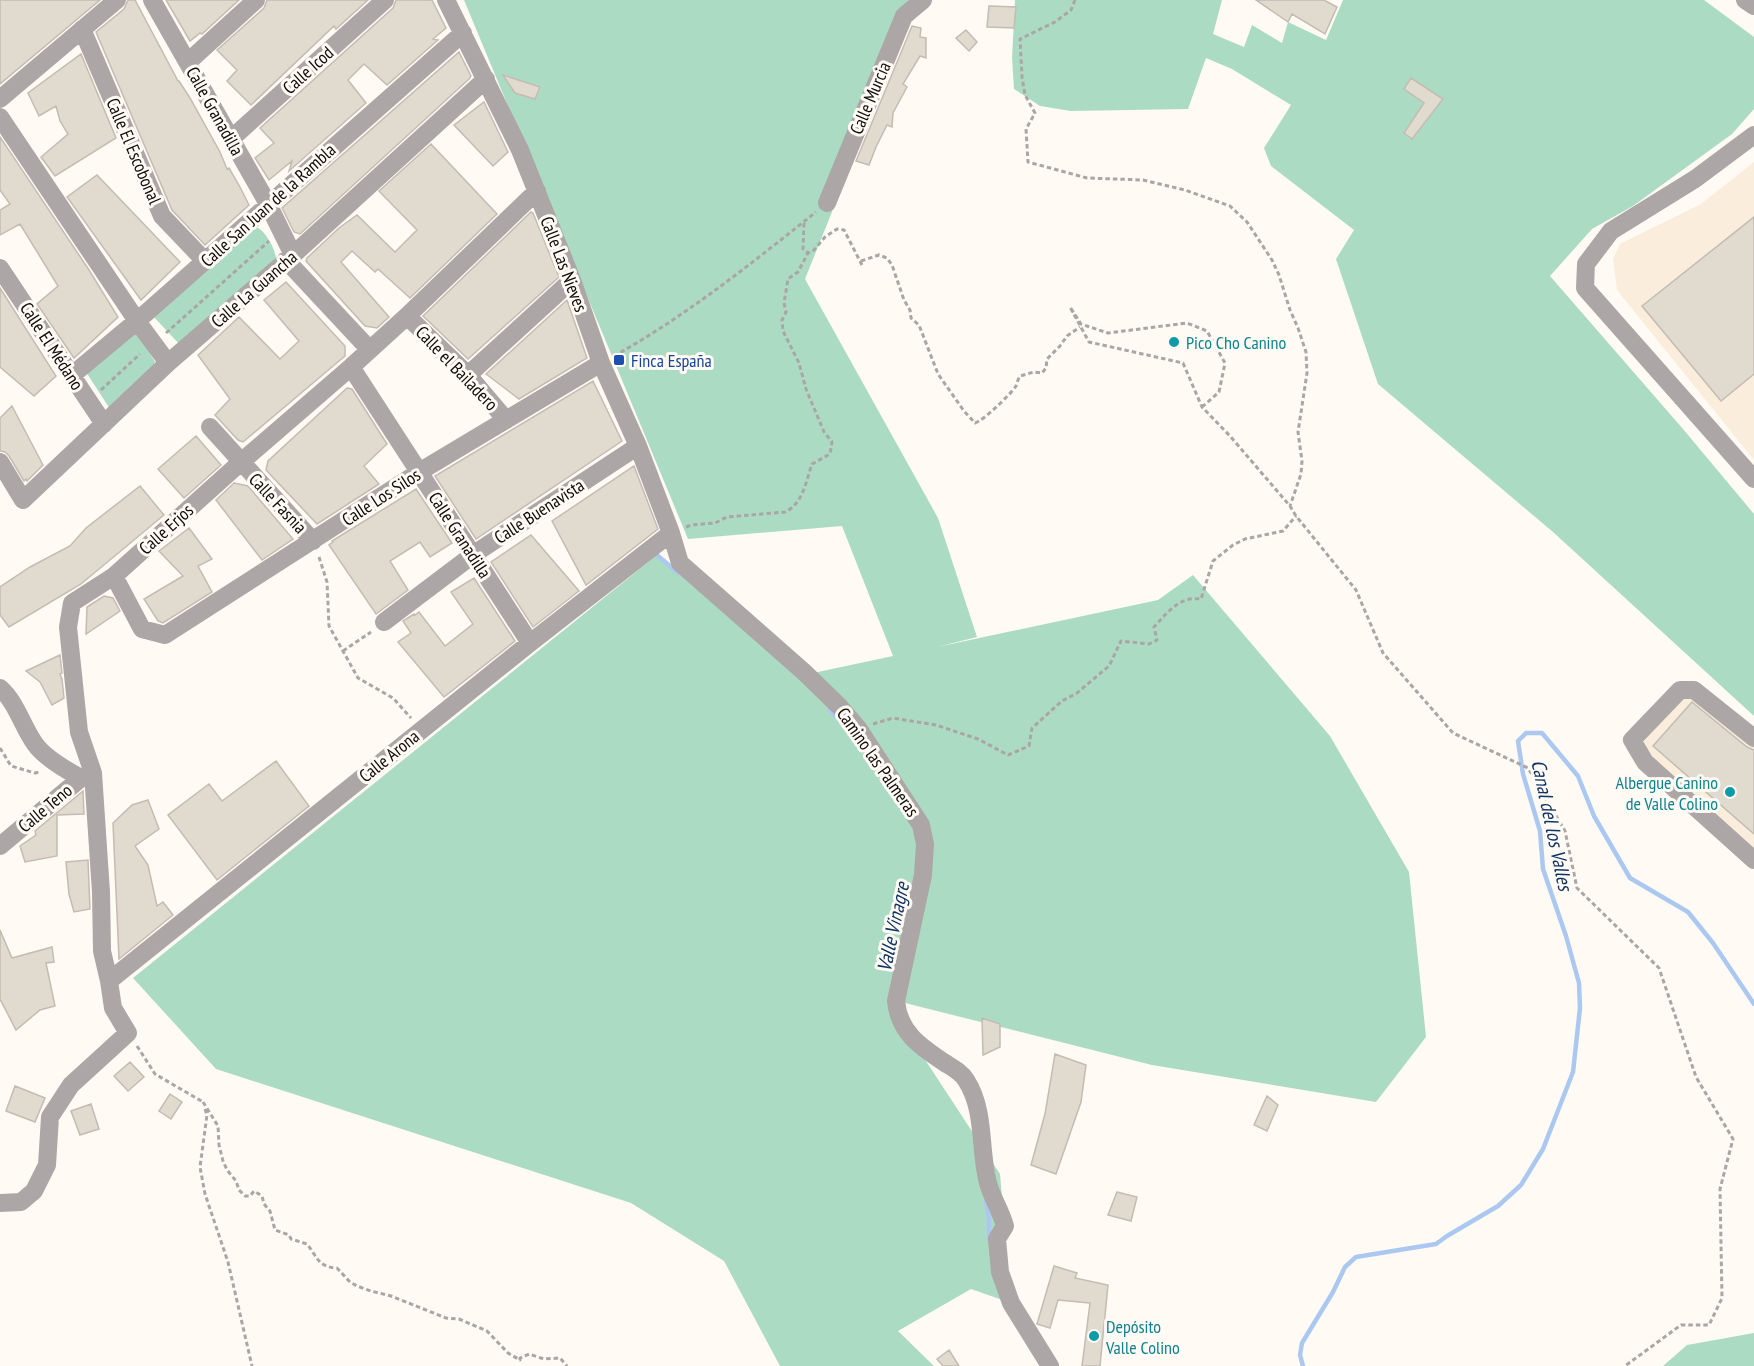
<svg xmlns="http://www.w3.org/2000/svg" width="1754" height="1366" viewBox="0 0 1754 1366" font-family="'PT Sans Narrow',sans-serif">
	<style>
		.built { fill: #faeddc }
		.green { fill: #acdbc3 }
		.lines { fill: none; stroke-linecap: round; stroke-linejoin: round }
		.stream { stroke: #abc8f0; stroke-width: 4.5 }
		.building { fill: #e1dacf; stroke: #c3bcb2; stroke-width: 1.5 }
		.path { stroke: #aaa6a1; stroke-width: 3; stroke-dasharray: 4.5 3; stroke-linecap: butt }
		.minor { stroke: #aca6a6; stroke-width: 18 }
		.culture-dot { fill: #0f9aa8; stroke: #fffaf4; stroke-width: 2 }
		.transit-dot { fill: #1a4fb4; stroke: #fffaf4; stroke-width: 2 }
		.labels { text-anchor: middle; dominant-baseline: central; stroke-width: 6; stroke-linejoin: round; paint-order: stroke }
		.street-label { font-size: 18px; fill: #0d0b08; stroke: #fffaf4 }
		.culture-label { font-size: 18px; fill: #0d838f; stroke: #fffaf4; text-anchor: start }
		.transit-label { font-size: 18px; fill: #164399; stroke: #fffaf4; text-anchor: start }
		.water-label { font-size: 20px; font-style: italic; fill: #0e3464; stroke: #fffaf4 }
	</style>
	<rect width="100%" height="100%" fill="#fffaf4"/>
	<path class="built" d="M1754 162V460L1617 290 1613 259 1620 244 1701 204Z
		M1680 690 1754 738V860L1632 740Z"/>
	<path class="green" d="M464 0H914L896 53 805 279 938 518 977 637 937 647 1158 600 1193 575 1330 736 1409 872 1426 1037 1376 1102 1152 1065 897 1001 901 1023 1000 1174 1011 1303 971 1289 898 1331 934 1366H780L724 1261 631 1203 216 1069 133 978 657 555 799 676 893 656 842 526 688 539Z
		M1015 0H1222L1213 34 1244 47 1252 25 1282 43 1288 22 1326 40 1343 0H1704L1754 37V109L1732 134 1633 206 1592 229 1550 276 1683 429 1754 514V716L1553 532 1378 384 1336 259 1354 230 1271 166 1264 148 1291 105 1232 69 1206 58 1188 109 1071 111 1040 106 1014 89 1012 58Z
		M255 226C266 231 275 248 276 259L181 346 153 316Z
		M137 332 155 362 154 365 110 409 86 372Z
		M1754 1333V1366H1663L1687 1345Z"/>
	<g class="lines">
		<path class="stream" d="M657 555 678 573
			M829 709 841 722
			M986 1200 989 1220V1239
			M1303 1366 1300 1355 1302 1343 1333 1292 1345 1267 1356 1257 1436 1244 1447 1236 1498 1206 1521 1185 1543 1149 1573 1072 1580 1008 1579 983 1566 936 1543 869 1540 831 1523 774 1518 741 1526 733H1542L1578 776 1594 816 1630 878 1688 912 1713 943 1754 1004"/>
	</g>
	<path class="building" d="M0 0H100L0 84Z
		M128 0H135L178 81H179L190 98 220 152 227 169 229 168 240 187 249 205 205 245 172 210 96 32 124 9Z
		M166 0H239L202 34 200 33 190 41Z
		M267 0H368L336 29 334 26 251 105 227 81 237 70 217 50 264 8Z
		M396 0H432L446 28 433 39 438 40 387 85 364 64 348 80 366 103 289 171 292 161 269 180 255 158 274 143 260 128 393 8Z
		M1256 0H1324L1337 7 1325 34 1292 14 1288 22Z
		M989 6 1016 7 1014 28 987 27Z
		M912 26 921 28 920 37 926 38V58L920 56 903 84 907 87 893 113 892 127 887 125 876 147 869 165 856 161Z
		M966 30 977 42 969 51 956 38Z
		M459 52 471 76 469 79 300 234 294 232 282 208Z
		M81 54 116 138 55 176 41 157 68 134 60 121 56 106 39 116 28 93Z
		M503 75 540 87 535 99 515 93Z
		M1411 78 1443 99 1412 139 1404 133 1424 103 1404 89Z
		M484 102 508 152 493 166 454 125Z
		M0 137 89 270 118 317 74 358 37 304 58 286 20 224 0 235V210L10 204 0 190Z
		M431 144 497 214 410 298 378 269 375 272 352 251 341 262 389 317 377 328 365 326 306 261 307 258 339 228 357 215 395 252 417 230 379 191Z
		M97 175 180 262 141 300 67 197Z
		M531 212 533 213 559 277 468 359 423 316Z
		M1754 217V374L1721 401 1642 306Z
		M286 282 345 346V356L243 442 238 440 215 415 230 399 198 355 239 317 280 359 299 341 264 300Z
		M0 288 56 376 34 396 0 367Z
		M567 300 587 358 519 399 486 374Z
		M593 381 622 441 476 539 435 476Z
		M347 388 352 389 387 444 364 466 379 484 317 524 266 470 268 461Z
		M12 406 43 465 27 481 26 479 24 481 9 456 5 452 0 451V418Z
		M196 436 221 465 184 498 158 469Z
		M634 466 658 529 586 585 552 521Z
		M234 483 248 486 293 539 262 560 216 500Z
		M140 486 164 515 81 584 9 627 0 615V587L30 567 70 546 86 528Z
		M416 489 452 543 430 557 420 542 390 561 408 590 376 614 329 545 333 542 332 541Z
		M189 528 212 559 198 566 212 592 163 623 158 621 144 599 183 576 159 551Z
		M531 535 579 591 533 627 491 562Z
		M474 578 515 641 444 697 398 642 411 633 403 621 414 614 415 615 419 612 445 646 473 624 451 592Z
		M104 596 113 598 120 611 86 634 87 607Z
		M60 655 62 673 60 674 62 679 64 698 52 705 40 682 26 671Z
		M1692 702 1747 747 1754 750V834L1653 746Z
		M276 761 309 806 217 880 168 815 209 784 222 801Z
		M83 791 84 814 57 815V856L25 862 20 846 36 835 35 831Z
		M148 800 159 829 135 846 148 865 157 906 163 902 173 915 119 959 113 823 132 805Z
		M88 860 90 909 74 912 69 894 66 862Z
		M0 930 12 958 52 947 54 962 46 963 55 1006 40 1010 16 1030 0 999Z
		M982 1018 1000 1024V1047L983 1055Z
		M1055 1054 1086 1065 1081 1102 1056 1174 1031 1165 1045 1114Z
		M130 1062 144 1077 128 1091 114 1076Z
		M15 1086 45 1098 35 1122 6 1111Z
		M170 1094 182 1102 171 1119 159 1111Z
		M1267 1096 1278 1105 1267 1131 1254 1125Z
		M91 1104 99 1129 80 1135 71 1111Z
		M1117 1192 1137 1197 1131 1221 1108 1215Z
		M1054 1266 1077 1273 1075 1278 1108 1285 1100 1366H1082L1090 1303 1058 1300 1050 1328 1037 1324Z
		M949 1350 959 1366H943L937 1359Z"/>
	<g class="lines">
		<path class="path" d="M1075 0 1071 10 1055 22 1020 39 1022 77 1025 95 1035 113 1026 129 1028 162 1087 178 1143 180 1185 190 1230 206 1247 222 1272 260 1279 275 1290 310 1298 328 1306 352 1307 373 1298 432 1302 461 1301 474 1290 506
			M804 223 803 249 808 253 814 250 825 237 837 229 844 230 862 265
			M861 261 879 255 887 258 892 265 904 300 910 310 911 318 919 325 938 374 964 411 975 423C983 421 1011 394 1016 386 1017 383 1018 379 1020 376L1034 372 1042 373 1046 368 1047 359 1060 346 1067 336 1080 327
			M166 333 269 241
			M614 356C686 316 752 263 816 212
			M101 390 140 354
			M1202 407 1219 392 1225 363 1207 331 1187 323 1108 333 1081 324 1070 307 1089 342 1183 363 1202 407 1230 436 1290 506 1296 516 1356 590 1383 653 1453 733 1528 768 1565 831 1577 888 1659 968 1696 1077 1733 1139 1720 1189 1722 1298 1709 1325H1681L1625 1366
			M686 527 691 525 715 523 727 517 785 512C803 504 806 481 812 464L830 454 832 442 824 432 806 389 799 363 783 331 782 320 786 312 784 303 788 279 798 272 808 253
			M319 557 327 582 329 626 358 678 393 698 411 718
			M343 651 371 632
			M873 724 893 718 936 725 978 739 1008 755 1029 746 1032 728 1062 701 1077 693 1109 666 1121 641 1149 644 1157 640 1154 627C1168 612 1179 596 1201 599L1213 561 1233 545 1245 539 1283 531 1296 516
			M0 748 11 766 35 773 40 772
			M137 1046 155 1074 203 1102
			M203 1102 218 1126 219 1145 223 1161 227 1170 236 1181 239 1190 245 1196H250L254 1191 262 1196 264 1204 270 1211 275 1230 289 1235 291 1239 307 1244C318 1258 318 1267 337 1268L350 1282 357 1286 371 1291 391 1296 446 1318 459 1319 487 1331 508 1353 520 1360V1358L529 1354 544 1359 560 1358 567 1366
			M205 1109 207 1115 200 1167 205 1194 228 1262 252 1366"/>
		<path class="minor" d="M152 0 268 204 293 255
			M446 0 520 150 572 280 601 363 638 446 671 533 680 563 804 672 840 707 858 728 921 825 925 844 923 875 896 1001C899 1033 921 1047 945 1063 953 1068 961 1072 966 1080 986 1111 979 1150 988 1183 992 1198 1001 1211 1005 1226L997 1239 1000 1272 1011 1303 1050 1366
			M1745 0 1754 6
			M82 29 162 216 205 261
			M188 62 256 0
			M0 99 117 0
			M0 117 137 321 168 363
			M1754 135 1695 179 1611 231 1586 264 1585 288 1754 479
			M231 139 385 0
			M827 203 904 16 923 0
			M286 260 370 350
			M0 268 104 424
			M407 316 468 375 506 420
			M351 367 530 643
			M468 375 572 280
			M71 376 137 321 463 33
			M210 427 313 541
			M0 462 23 500 168 363 293 255 486 79
			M114 576 142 629 165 635 419 472 601 363
			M384 622 474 554 638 446
			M0 688C17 703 22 726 35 744 45 758 66 770 81 778
			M1754 738 1694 690H1680L1632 740 1645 762 1754 860
			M0 846 81 778 91 774
			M109 981 530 643 671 533
			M0 1203 21 1202 34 1191 47 1165 50 1117 71 1085 128 1033 113 1008 109 981 102 951 101 892 93 773 79 732 68 627 72 603 114 576 241 462 351 367 407 316 537 191"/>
	</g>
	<g class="culture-dot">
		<circle cx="1174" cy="342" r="6"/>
		<circle cx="1730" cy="792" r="6"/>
		<circle cx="1094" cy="1336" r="6"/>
	</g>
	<rect class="transit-dot" x="613" y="354" width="12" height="12" rx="3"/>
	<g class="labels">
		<g class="street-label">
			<text transform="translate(308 70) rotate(-42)">Calle Icod</text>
			<text transform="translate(870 98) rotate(-67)">Calle Murcia</text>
			<text transform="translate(215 111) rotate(61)">Calle Granadilla</text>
			<text transform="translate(134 151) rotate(67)">Calle El Escobonal</text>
			<text transform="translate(268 205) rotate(-42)">Calle San Juan de la Rambla</text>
			<text transform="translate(564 264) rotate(69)">Calle Las Nieves</text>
			<text transform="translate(254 289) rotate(-41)">Calle La Guancha</text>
			<text transform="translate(52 346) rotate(57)">Calle El Médano</text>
			<text transform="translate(457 368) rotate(46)">Calle el Bailadero</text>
			<text transform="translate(381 497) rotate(-33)">Calle Los Silos</text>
			<text transform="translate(278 503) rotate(47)">Calle Fasnia</text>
			<text transform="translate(539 511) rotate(-33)">Calle Buenavista</text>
			<text transform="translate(166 529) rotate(-42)">Calle Erjos</text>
			<text transform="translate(460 535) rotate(57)">Calle Granadilla</text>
			<text transform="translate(389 756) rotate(-39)">Calle Arona</text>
			<text transform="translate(878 762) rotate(55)">Camino las Palmeras</text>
			<text transform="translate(45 808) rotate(-40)">Calle Teno</text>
		</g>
		<g class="culture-label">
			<text x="1186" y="342">Pico Cho Canino</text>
			<text x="1718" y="782" text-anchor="end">Albergue Canino<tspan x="1718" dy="21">de Valle Colino</tspan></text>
			<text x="1106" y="1326">Depósito<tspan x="1106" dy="21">Valle Colino</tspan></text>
		</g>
		<g class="transit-label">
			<text x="631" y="360">Finca España</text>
		</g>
		<g class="water-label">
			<text transform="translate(1552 825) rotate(78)">Canal del los Valles</text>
			<text transform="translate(893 927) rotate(-78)">Valle Vinagre</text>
		</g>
	</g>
</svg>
